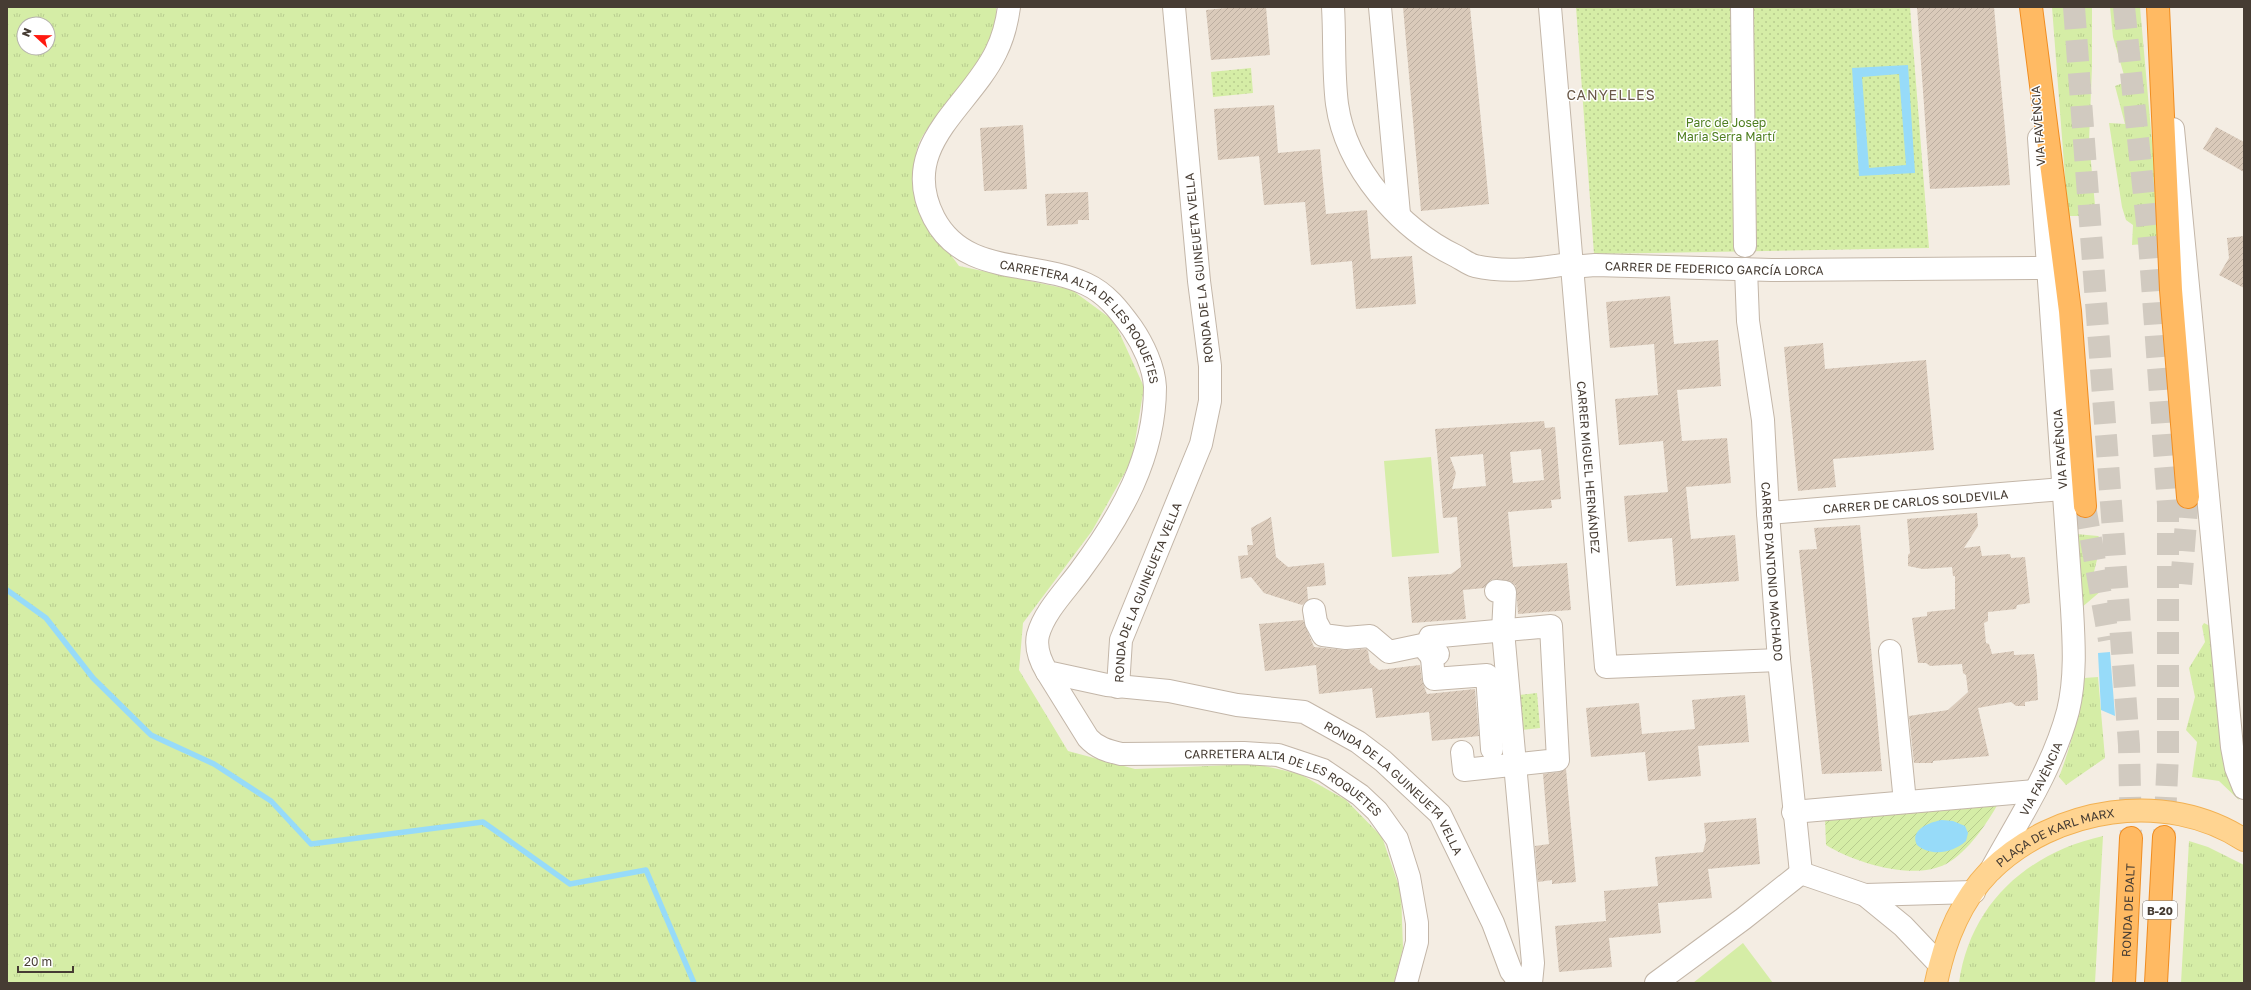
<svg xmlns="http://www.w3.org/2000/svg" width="2251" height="990" viewBox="0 0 2251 990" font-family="'Golos Text',sans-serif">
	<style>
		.grass { fill: url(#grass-tufts); fill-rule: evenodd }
		.park { fill: url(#park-dots) }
		.garden { fill: url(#garden-furrows) }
		.pitch { fill: #d5eda6 }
		.water { fill: #97dbf9; fill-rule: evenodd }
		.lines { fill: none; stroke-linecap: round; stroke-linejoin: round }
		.stream { stroke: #97dbf9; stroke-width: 5.5 }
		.building { fill: url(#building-hatch); fill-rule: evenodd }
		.highway-tunnel { stroke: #d1cac0; stroke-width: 22; stroke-dasharray: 22 11; stroke-linecap: butt }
		.minor-casing { stroke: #c3b6a8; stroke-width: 24 }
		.major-casing { stroke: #f2b153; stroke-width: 24 }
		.highway-casing { stroke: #f08d21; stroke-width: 24 }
		.minor { stroke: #fff; stroke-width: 22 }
		.major { stroke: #ffd491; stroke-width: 22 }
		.highway { stroke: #ffba63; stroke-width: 22 }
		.labels { text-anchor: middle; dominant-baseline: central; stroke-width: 3; stroke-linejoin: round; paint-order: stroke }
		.shield { fill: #fff; stroke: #7e7670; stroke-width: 1 }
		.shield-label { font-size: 11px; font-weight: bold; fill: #463c33 }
		.park-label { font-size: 12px; fill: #4e7e1f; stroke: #fff }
		.street-label { font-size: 12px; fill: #463c33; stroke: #fff }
		.quarter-label { font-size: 14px; letter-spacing: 1px; fill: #6a5948; stroke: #fff }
	</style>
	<defs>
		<pattern id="grass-tufts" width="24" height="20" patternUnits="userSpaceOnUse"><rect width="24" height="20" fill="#d5eda6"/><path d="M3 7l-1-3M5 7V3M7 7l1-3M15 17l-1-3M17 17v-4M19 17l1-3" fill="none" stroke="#b8cc8f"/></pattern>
		<pattern id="park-dots" width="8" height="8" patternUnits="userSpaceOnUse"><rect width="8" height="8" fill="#d5eda6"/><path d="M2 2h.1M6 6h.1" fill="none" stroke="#b8cc8f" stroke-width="1.8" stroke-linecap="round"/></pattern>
		<pattern id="garden-furrows" width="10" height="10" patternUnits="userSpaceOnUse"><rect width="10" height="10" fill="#d5eda6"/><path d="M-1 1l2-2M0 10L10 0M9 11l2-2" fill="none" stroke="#b8cc8f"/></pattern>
		<pattern id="building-hatch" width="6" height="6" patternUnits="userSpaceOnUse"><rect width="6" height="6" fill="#dacaba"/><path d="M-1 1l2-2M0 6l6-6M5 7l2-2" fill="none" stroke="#bcaea0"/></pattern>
	</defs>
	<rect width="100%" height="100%" fill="#f4ede3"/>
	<path class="grass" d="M7 7H996C999 60 945 97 921 139 910 157 916 198 924 217 930 231 950 253 959 266L1072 290 1114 321 1144 387 1132 460 1092 531 1023 623 1019 670 1068 751 1135 769 1256 764 1300 774 1346 800 1382 837 1401 892 1403 948 1394 983H7ZM24 24H48V48H24Z
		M2052 7H2092V67L2089 141 2096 216H2068Z
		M2110 7H2140L2161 242 2132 245 2133 225 2126 220 2122 207 2109 123 2125 124 2115 86 2126 82 2113 37Z
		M2076 534 2098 536 2102 539 2093 576 2101 591 2081 608Z
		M2204 623 2212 627 2228 769 2239 800 2219 781 2192 777 2197 742 2186 730 2195 697 2189 668 2205 642 2202 626Z
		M2098 677 2105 758 2066 785 2059 777C2072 743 2079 714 2084 678Z
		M2103 836 2095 983H1959C1970 904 2027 853 2103 836Z
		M2189 841 2208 847 2244 865V983H2181Z"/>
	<path class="park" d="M1576 7H1910L1929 248 1594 254Z
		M1251 68 1253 93 1213 97 1211 72Z
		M1537 693 1540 728 1522 730 1519 695Z"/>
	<path class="garden" d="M1999 802C1988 822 1968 852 1946 864 1913 881 1855 863 1826 845L1825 818Z"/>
	<path class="pitch" d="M1431 457 1439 553 1392 557 1384 461Z
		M1743 943 1773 983H1693Z"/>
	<path class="water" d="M1908 65 1915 173 1859 176 1852 68ZM1899 74 1906 165 1869 168 1862 77Z
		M2110 652 2115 716 2101 710 2098 653Z
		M1942 820 1953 821 1965 826 1968 833 1966 841C1953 853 1931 857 1917 845 1909 830 1930 822 1942 820Z"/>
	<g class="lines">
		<path class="stream" d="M7 590 46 618 93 678 151 735 214 764 271 801 311 844 483 822 570 884 646 870 694 983"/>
	</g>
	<path class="building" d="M1236 7H1266L1270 55 1211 60 1206 10Z
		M1403 7H1470L1489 204 1421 211Z
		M1917 7H1994L2010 185 1930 189Z
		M1274 105 1278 153 1320 149 1326 214 1367 210 1371 259 1412 256 1416 304 1356 309 1352 261 1311 265 1305 202 1264 205 1259 156 1218 160 1214 109Z
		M1023 125 1027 189 984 191 980 128Z
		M2216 127 2244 142V172L2203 149Z
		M1088 192 1089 220H1078V224L1047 226 1045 194Z
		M2244 236V288L2219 275 2229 258 2227 238Z
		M1670 296 1674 344 1718 340 1721 386 1677 390 1682 441 1727 438 1731 483 1686 487 1691 539 1735 535 1739 581 1676 586 1672 538 1628 542 1624 496 1668 492 1663 441 1619 445 1615 399 1658 395 1654 344 1610 348 1606 302Z
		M1823 343 1825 369 1926 360 1934 450 1833 459 1836 487 1798 491 1784 347Z
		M1544 421 1545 428 1555 427 1561 499 1551 500 1552 508 1508 512 1513 567 1567 563 1571 610 1518 614 1516 586 1512 582 1497 579 1491 580 1484 588 1463 590 1466 619 1412 623 1408 577 1451 574 1461 567 1457 517 1443 518 1435 429ZM1541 449 1544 480 1513 483 1510 452ZM1483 454 1486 486 1452 489 1456 473 1450 457Z
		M1977 513 1978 526 1964 548 1980 546 1982 556 2010 554 2011 558 2025 557 2030 603 2017 605 2016 609 1988 612V621L1984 623 1986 643 1989 644 1992 654 2014 651V655L2034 654 2037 674 2038 700 2025 702V706H2016L2011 702 1978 708 1989 756 1933 761V763H1914L1909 716 1948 710 1968 692 1966 675 1963 673 1962 664 1930 666 1926 663H1918L1912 618 1927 616V612L1955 609V576H1953L1952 567 1923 569 1908 566V555L1910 553 1907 519Z
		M1271 517 1276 557 1288 567 1324 563 1326 585 1307 587 1308 600 1302 605 1264 593 1251 577 1241 579 1238 556 1248 555 1247 545H1253L1251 528Z
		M1860 525 1882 771 1822 774 1799 550 1817 549 1814 528Z
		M1303 620 1314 647 1345 650 1366 649 1368 651 1370 663 1379 670 1420 665 1422 681 1427 694 1475 689 1479 736 1432 741 1429 712 1376 718 1372 688 1319 694 1316 665 1265 671 1259 624Z
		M1745 695 1749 742 1698 746 1701 776 1648 781 1645 752 1591 757 1586 708 1639 703 1642 734 1695 729 1692 700Z
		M1566 769 1576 882 1552 884V880L1538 882 1537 872 1535 846 1549 844 1543 774 1559 772Z
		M1756 818 1760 864 1708 869 1712 898 1658 903 1661 933 1609 938 1612 967 1559 972 1555 926 1606 921 1604 891 1658 886 1655 857 1703 852 1706 840 1704 823Z"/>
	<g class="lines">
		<path class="highway-tunnel" d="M2074 7 2129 745 2131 838
			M2124 7 2149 242 2168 505V755L2164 837
			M2085 506 2109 640
			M2181 584 2188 497"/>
		<defs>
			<g id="minor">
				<path id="s1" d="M1009 7C1007 22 1003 38 996 52 969 108 897 146 934 218 965 277 1033 259 1086 284 1106 293 1119 310 1132 328 1143 344 1154 367 1155 387 1155 457 1121 516 1080 571 1066 590 1044 612 1038 635 1035 648 1041 662 1047 672L1107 685 1169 691 1237 705 1304 712 1358 742 1383 761 1440 814 1493 923 1511 971 1520 983"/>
				<path id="s2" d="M1333 7C1335 39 1333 72 1337 104 1346 168 1400 229 1456 256 1462 259 1468 264 1475 266 1505 273 1538 269 1568 264L1571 267 1595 265 1772 270 2048 268"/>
				<path d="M1380 7 1399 214"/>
				<path id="s3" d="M1550 7 1606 667 1779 660"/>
				<path d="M1742 7 1745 246"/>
				<path d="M2173 129 2232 747 2236 768 2244 788"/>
				<path id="s4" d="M1746 269 1748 321 1763 420 1768 513 1779 660 1801 873"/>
				<path id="s5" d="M1768 513 2063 489"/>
				<path d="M1496 591 1505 592 1503 631 1533 963 1531 983"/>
				<path d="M1314 610 1316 622 1323 635 1346 638 1370 636 1389 652 1422 645 1432 657 1438 654"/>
				<path d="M1890 651 1905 802"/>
				<path id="s6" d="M1047 672 1088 738C1097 748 1108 751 1121 754L1244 753 1278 755 1323 770 1360 795 1377 811 1397 839 1409 877 1417 923V942L1406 983"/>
				<path id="s7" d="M1118 687 1121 640 1201 444 1210 401V366L1199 281 1174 7"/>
				<path d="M1462 752 1464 770 1558 760 1551 626 1430 637 1434 679 1487 675 1492 749"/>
				<path d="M1793 812 2035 791"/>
				<path id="s8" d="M1991 870C2019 819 2053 768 2068 711 2076 678 2074 643 2072 609L2039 138"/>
				<path d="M1801 873 1865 895 1903 926 1940 965"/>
				<path d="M1865 895 1974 892"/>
				<path d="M1656 983 1743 919 1801 873"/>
			</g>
			<g id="major">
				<path id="s9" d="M1936 983C1944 943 1960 902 1989 872 2054 807 2166 789 2244 840"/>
			</g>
			<g id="highway">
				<path d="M2031 7 2070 311 2085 506"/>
				<path d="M2158 7 2171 290 2188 497"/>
				<path id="s10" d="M2124 983 2131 838"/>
				<path d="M2156 983 2164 837"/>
			</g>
		</defs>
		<use href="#minor" class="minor-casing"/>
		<use href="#major" class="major-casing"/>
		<use href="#highway" class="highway-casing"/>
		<use href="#minor" class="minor"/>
		<use href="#major" class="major"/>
		<use href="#highway" class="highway"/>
	</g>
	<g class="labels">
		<rect class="shield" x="2143" y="901" width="34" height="18" rx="3"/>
		<g class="shield-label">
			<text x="2160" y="910">B-20</text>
		</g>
		<g class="park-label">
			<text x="1726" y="122">Parc de Josep<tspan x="1726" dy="14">Maria Serra Martí</tspan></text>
		</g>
		<g class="street-label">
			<text transform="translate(2038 126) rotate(-94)">VIA FAVÈNCIA</text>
			<text stroke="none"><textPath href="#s2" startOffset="560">CARRER DE FEDERICO GARCÍA LORCA</textPath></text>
			<text transform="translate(1199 268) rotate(-96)">RONDA DE LA GUINEUETA VELLA</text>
			<text stroke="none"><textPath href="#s1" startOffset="426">CARRETERA ALTA DE LES ROQUETES</textPath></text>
			<text transform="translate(2060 449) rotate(-94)">VIA FAVÈNCIA</text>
			<text stroke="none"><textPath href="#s3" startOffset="462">CARRER MIGUEL HERNÁNDEZ</textPath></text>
			<text stroke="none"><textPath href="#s5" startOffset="148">CARRER DE CARLOS SOLDEVILA</textPath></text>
			<text stroke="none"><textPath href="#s4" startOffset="304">CARRER D'ANTONIO MACHADO</textPath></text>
			<text stroke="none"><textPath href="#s7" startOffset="100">RONDA DE LA GUINEUETA VELLA</textPath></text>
			<text stroke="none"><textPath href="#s8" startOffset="104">VIA FAVÈNCIA</textPath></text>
			<text stroke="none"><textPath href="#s6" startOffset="285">CARRETERA ALTA DE LES ROQUETES</textPath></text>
			<text stroke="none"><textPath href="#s1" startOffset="1235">RONDA DE LA GUINEUETA VELLA</textPath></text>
			<text stroke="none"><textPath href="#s9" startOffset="201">PLAÇA DE KARL MARX</textPath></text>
			<text stroke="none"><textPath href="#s10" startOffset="73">RONDA DE DALT</textPath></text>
		</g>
		<g class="quarter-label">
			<text x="1611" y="94">CANYELLES</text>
		</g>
	</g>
	<rect width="2251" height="990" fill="none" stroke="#463c33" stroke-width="16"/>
	<g transform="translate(36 36) rotate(292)"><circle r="19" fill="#ffffff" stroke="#b5b1ad"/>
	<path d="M0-3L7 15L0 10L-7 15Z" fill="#ff190f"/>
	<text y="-6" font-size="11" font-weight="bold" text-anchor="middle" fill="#463c33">N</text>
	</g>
	<path d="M18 966v6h55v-6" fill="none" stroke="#463c33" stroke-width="2"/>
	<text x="24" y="966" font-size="12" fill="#463c33" stroke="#ffffff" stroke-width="3" paint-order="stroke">20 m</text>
</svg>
